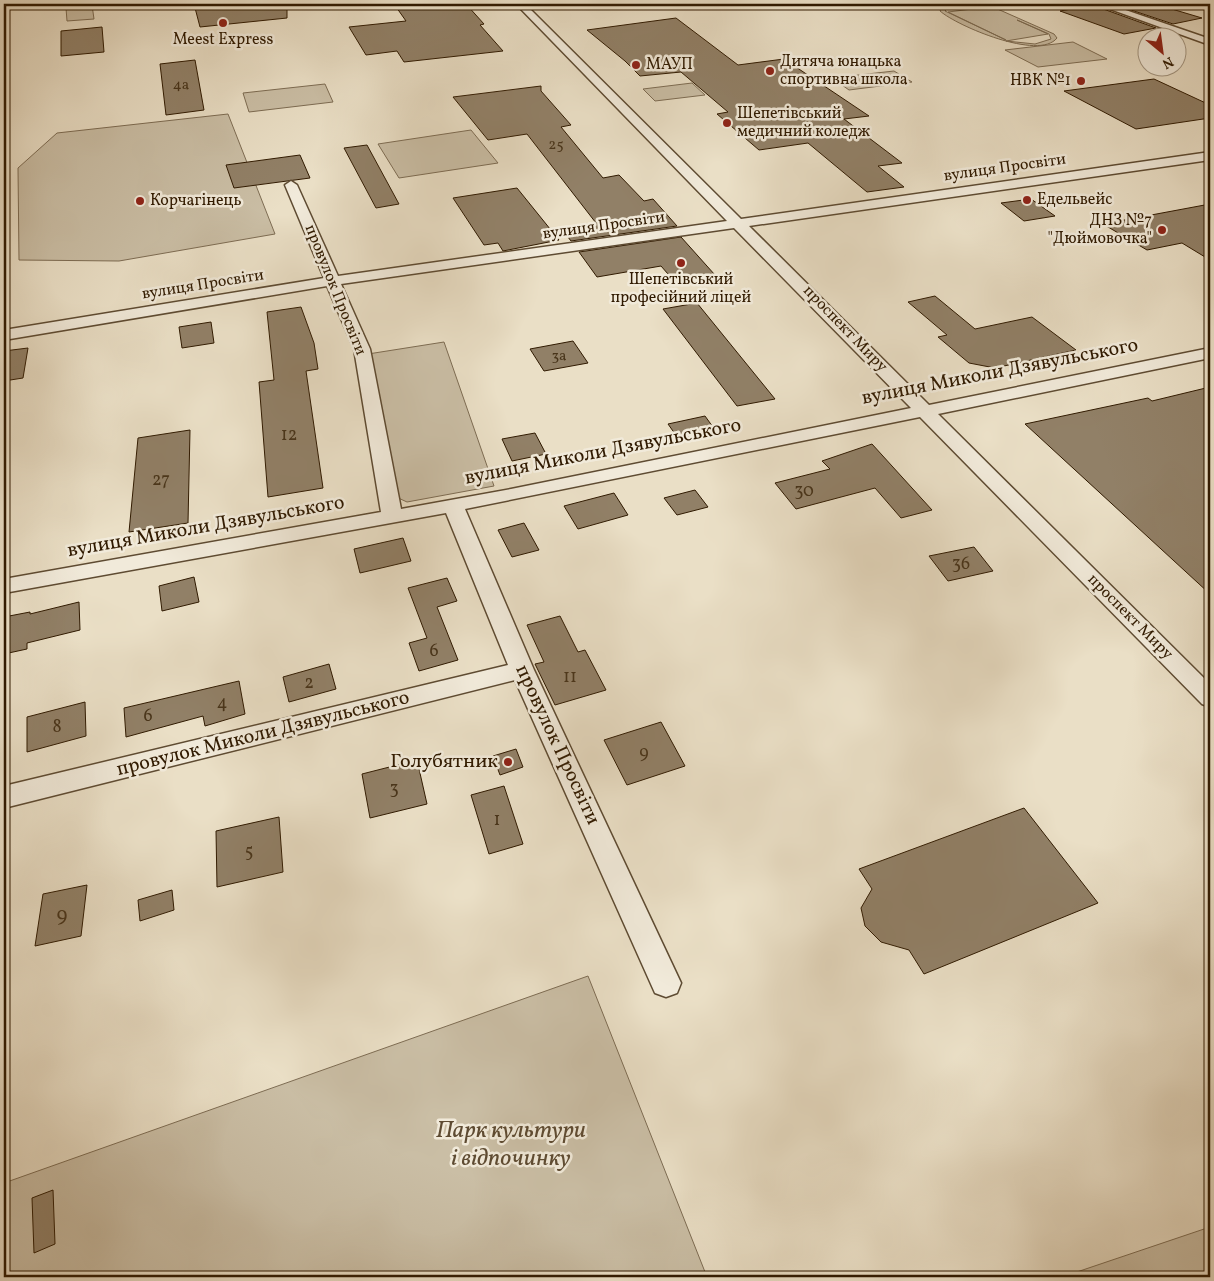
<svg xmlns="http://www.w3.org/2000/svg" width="1214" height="1281" viewBox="0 0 1214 1281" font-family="Vollkorn,serif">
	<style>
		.green { fill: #cabea5; stroke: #7d6c53; fill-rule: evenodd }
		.building { fill: #918067; stroke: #301a01 }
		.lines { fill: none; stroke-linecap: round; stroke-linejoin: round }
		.minor-casing { stroke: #5e4b32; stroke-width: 3 }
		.minor { fill: #f1eada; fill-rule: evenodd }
		.poi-dot { fill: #8f2418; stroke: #f1eada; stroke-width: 2 }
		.labels { text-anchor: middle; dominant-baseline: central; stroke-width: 5; stroke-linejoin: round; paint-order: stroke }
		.far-number-label { font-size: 15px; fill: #48341a }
		.far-poi-label { font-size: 16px; fill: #301a01; stroke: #f1eada; text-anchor: start }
		.far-street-label { font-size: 16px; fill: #301a01; stroke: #f1eada }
		.number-label { font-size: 18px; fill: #48341a }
		.street-label { font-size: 20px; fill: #301a01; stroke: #f1eada }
		.poi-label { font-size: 20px; fill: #301a01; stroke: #f1eada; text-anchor: end }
		.near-number-label { font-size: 21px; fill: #48341a }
		.near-park-label { font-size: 24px; font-style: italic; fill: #5e4b32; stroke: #f1eada }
	</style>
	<rect width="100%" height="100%" fill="#eadfc6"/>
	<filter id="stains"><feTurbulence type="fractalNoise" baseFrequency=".004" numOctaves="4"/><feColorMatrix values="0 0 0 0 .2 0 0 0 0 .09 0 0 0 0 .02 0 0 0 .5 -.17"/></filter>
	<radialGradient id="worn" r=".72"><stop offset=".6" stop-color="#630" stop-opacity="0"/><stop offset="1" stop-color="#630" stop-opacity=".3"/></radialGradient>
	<path class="green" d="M951 4H980L993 7 1054 34 1057 38C1039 61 957 26 940 11L942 7ZM962 4 988 7 948 12 1006 40 945 11 949 6ZM1017 20 1049 34 1051 39 1035 44 1006 41 1048 34Z
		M92 5 94 19 67 21 66 8Z
		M1073 42 1107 59 1038 67 1005 50Z
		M894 71 912 82 849 90 832 78Z
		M692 83 705 95 655 101 643 89Z
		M325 84 333 102 249 112 243 93Z
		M228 114 275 234 119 261 19 260 18 168 57 133Z
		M471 130 498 163 399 178 378 144Z
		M444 342 494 486 407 502 394 496 368 354Z
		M588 976 707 1277H4V1183Z
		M1210 1227V1277H1062Z"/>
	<path class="building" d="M194 4H287V18L200 27Z
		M394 4H466L484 24 480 25 503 51 404 62 397 51 366 55 349 27 406 21Z
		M1113 4H1155L1202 18 1173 24Z
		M1095 5V6L1156 28 1124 34 1060 11Z
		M676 18 738 65 784 59 869 116 844 119 902 163 878 166 904 187 867 192 808 143 759 150 717 114 728 112 681 72 640 76 625 61 587 30Z
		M102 27 104 52 61 56V31Z
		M195 60 204 110 166 115 160 64Z
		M1154 79 1210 105V118L1136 129 1064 91Z
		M541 86V91L571 125 561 127 603 178 619 175 644 201 653 199 677 226 571 241 561 228 596 223 527 134 488 140 453 97Z
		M367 145 399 204 376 208 344 148Z
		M300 155 310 178 234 188 226 165Z
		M517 188 559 240 503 251 498 243 484 245 453 198Z
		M1031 199 1055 216 1024 221 1001 203Z
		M1210 204V260L1182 243 1147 250 1103 224Z
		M681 237 715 275 675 282 661 266 597 277 579 252Z
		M935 296 975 329 1032 317 1076 350 995 368 969 363 938 337 947 335 908 302Z
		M697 303 775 399 737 406 663 309Z
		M301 307 314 343 318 369 306 371 323 488 268 497 259 382 274 380 267 312Z
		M211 322 214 343 182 348 179 327Z
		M573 341 588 363 544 371 530 349Z
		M28 348 23 378 4 381V351Z
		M1210 387V594L1025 424 1148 398 1152 401Z
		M705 416 718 434 680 441 668 424Z
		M190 430 188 523 129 532 138 438Z
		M535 433 546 454 512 461 502 439Z
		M872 444 932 510 901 518 875 488 796 509 775 483 830 469 822 461Z
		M695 490 708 507 677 515 664 498Z
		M614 493 628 515 578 529 564 506Z
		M524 523 539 550 512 557 498 530Z
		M403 538 411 561 360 573 354 549Z
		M974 547 993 571 948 581 929 556Z
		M194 577 199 602 162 611 159 586Z
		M447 578 457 601 437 607 458 660 419 671 409 643 427 638 408 588Z
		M79 602 80 630 27 643V649L4 654V617L30 612V614Z
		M560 616 578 652 585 650 606 690 555 705 535 664 544 662 527 625Z
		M329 664 336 689 289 702 283 677Z
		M239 681 245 714 205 726 203 716 126 737 124 708Z
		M85 702 86 736 27 752V717Z
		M661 722 685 766 627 785 604 740Z
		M516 749 523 767 500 775 493 756Z
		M417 760 427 804 370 818 362 774Z
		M504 786 523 844 489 854 471 795Z
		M1024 808 1098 903 924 974 909 950 881 942 865 926 861 908 872 889 859 869Z
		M279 817 283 872 217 887 216 831Z
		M87 885 81 936 35 946 43 894Z
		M172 890 174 910 140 921 138 900Z
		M53 1190 55 1244 34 1253 32 1198Z"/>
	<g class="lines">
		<defs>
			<path id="minor" d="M516 4H525L741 219 1210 152V160L749 226 929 405 1210 348V358L938 414 1210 684V707L1202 704 920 417 465 509 534 670 681 983 677 993 666 997 655 993 515 680 4 808V786L508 665 446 513 4 593V579L381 512 354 349 327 286 4 340V330L324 278 285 185 291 181 297 185 338 276 727 221ZM734 228 911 408 511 489 401 509 370 349 341 284Z
				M1096 4H1108L1210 39V45Z"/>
		</defs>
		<use href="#minor" class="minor-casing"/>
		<use href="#minor" class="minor"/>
	</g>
	<g class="poi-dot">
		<circle cx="223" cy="23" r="5"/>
		<circle cx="636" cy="65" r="5"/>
		<circle cx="770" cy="71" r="5"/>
		<circle cx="1081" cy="81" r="5"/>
		<circle cx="727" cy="123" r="5"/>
		<circle cx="1027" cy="200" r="5"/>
		<circle cx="140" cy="201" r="5"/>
		<circle cx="1162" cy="230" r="5"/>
		<circle cx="681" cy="263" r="5"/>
		<circle cx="508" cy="762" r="5"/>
	</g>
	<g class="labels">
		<g class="far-number-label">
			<text x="181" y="85">4а</text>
			<text x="556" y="145">25</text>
			<text x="559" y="356">3а</text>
		</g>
		<g class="far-poi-label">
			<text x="223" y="40" text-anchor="middle">Meest Express</text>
			<text x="780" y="62">Дитяча юнацька<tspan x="780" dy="18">спортивна школа</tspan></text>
			<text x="646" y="65">МАУП</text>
			<text x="1071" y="81" text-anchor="end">НВК №1</text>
			<text x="737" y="114">Шепетівський<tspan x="737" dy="18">медичний коледж</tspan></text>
			<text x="1037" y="200">Едельвейс</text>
			<text x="150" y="201">Корчагінець</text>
			<text x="1152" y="221" text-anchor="end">ДНЗ №7<tspan x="1152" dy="18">"Дюймовочка"</tspan></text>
			<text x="681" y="280" text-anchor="middle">Шепетівський<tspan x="681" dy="18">професійний ліцей</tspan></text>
		</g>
		<g class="far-street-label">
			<text transform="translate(1005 168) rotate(-8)">вулиця Просвіти</text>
			<text transform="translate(604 226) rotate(-8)">вулиця Просвіти</text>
			<text transform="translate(203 285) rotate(-9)">вулиця Просвіти</text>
			<text transform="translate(335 290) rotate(68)">провулок Просвіти</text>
			<text transform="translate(845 329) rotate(46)">проспект Миру</text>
			<text transform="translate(1130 617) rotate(45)">проспект Миру</text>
		</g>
		<g class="number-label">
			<text x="289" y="435">12</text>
			<text x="161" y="480">27</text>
			<text x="804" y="491">30</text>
			<text x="961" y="564">36</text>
			<text x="434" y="651">6</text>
			<text x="570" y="677">11</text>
			<text x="309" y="683">2</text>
			<text x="222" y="703">4</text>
			<text x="148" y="716">6</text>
			<text x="57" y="727">8</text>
			<text x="644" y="753">9</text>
			<text x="394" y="789">3</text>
			<text x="497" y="820">1</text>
			<text x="249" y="852">5</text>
		</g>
		<g class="street-label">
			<text transform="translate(1000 372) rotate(-11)">вулиця Миколи Дзявульського</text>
			<text transform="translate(603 452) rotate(-11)">вулиця Миколи Дзявульського</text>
			<text transform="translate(206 527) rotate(-10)">вулиця Миколи Дзявульського</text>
			<text transform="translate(263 734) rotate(-14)">провулок Миколи Дзявульського</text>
			<text transform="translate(557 745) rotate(65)">провулок Просвіти</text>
		</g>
		<g class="poi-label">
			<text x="498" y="762">Голубятник</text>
		</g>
		<g class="near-number-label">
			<text x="62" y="915">9</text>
		</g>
		<g class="near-park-label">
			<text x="511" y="1131">Парк культури<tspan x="511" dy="28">і відпочинку</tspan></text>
		</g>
	</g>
	<rect width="1214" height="1281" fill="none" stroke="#eadfc6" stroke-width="20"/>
	<rect x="5" y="5" width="1204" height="1271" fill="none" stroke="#301a01" stroke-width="2.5"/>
	<rect x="10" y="10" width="1194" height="1261" fill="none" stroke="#301a01"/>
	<g transform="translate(1162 52) rotate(151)"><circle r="24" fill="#f1eada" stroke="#a49783"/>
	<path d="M0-4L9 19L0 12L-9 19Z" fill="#8f2418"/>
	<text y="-8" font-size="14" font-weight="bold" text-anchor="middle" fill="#301a01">N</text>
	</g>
	<rect width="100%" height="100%" filter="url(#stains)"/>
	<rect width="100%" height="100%" fill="url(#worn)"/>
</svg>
